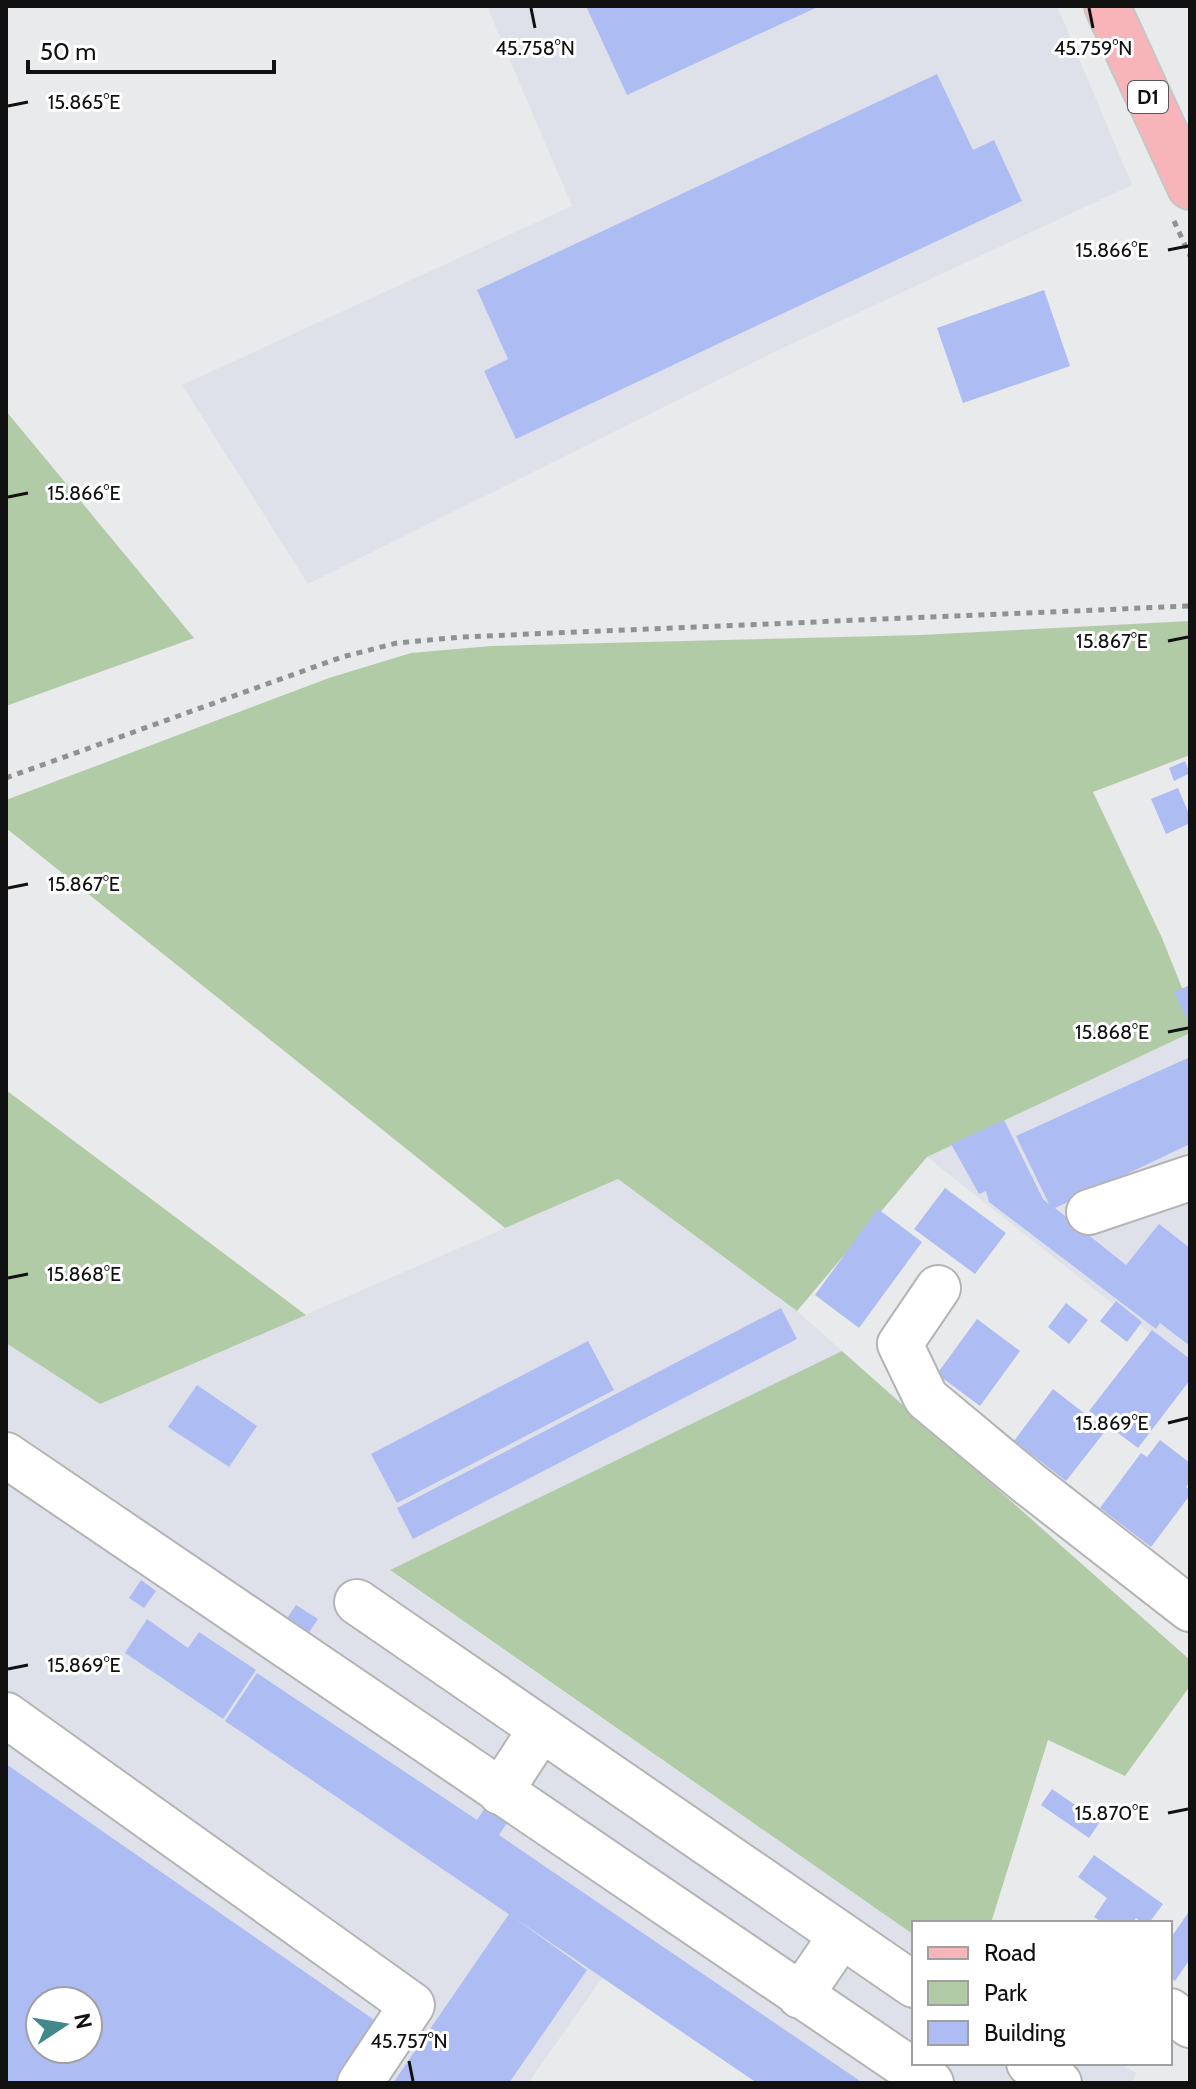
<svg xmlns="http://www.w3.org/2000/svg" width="1196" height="2089" viewBox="0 0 1196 2089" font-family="Cabin,sans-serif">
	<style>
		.built { fill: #dfe1ea; fill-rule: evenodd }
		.green { fill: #b2cba7 }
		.building { fill: #adbdf3; fill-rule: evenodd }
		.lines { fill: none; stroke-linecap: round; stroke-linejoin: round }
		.minor-casing { stroke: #b4b4b6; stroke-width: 48 }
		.major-casing { stroke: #c6c6c6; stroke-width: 48 }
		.path { stroke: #909191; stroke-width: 5; stroke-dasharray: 6 6; stroke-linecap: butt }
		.minor { stroke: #fff; stroke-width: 44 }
		.major { stroke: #f7b5b9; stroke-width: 44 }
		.ticks { fill: none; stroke: #111; stroke-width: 3 }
		.labels { text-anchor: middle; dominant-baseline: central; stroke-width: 6; stroke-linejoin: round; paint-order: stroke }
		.shield { fill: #fff; stroke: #585858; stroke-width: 2 }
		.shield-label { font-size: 20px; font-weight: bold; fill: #111 }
		.ticks-label { font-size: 20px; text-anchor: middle; fill: #111; stroke: #fff; stroke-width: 6; stroke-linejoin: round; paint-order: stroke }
	</style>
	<rect width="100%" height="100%" fill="#e9eaeb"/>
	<path class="built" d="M494 6H1057L1132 185 772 353 308 584 182 385 572 206 488 9Z
		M1190 1033V1365L927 1157Z
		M618 1179 797 1311 842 1351 390 1571 914 1935V2063H1120L1136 2073 1132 2083H757L603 1977 528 2083H6V1343L100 1404ZM40 2001H88V2049H40Z"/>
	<path class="green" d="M6 411 194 638 6 706Z
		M1190 621V755L1093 792 1162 938 1190 1008V1033L927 1157 797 1311 618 1179 505 1228 6 828V800L329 678 411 653 491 646 920 635Z
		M6 1090 306 1315 100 1404 6 1343Z
		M842 1351 1190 1660V1686L1125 1776 1048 1740 991 1923H914V1935L390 1570Z"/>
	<path class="building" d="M586 6H820L627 95Z
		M937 74 973 150 994 140 1022 201 516 439 484 371 508 359 477 290Z
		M1044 290 1070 366 963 403 937 328Z
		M1185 761 1190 773 1174 781 1169 768Z
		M1178 788 1190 816V823L1166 834 1151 799Z
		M1190 985V1026L1174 992Z
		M1190 1057V1144L1055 1208 1126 1265 1159 1224 1190 1248V1346L1160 1323 1156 1329 989 1202 986 1191 979 1194 951 1144 1004 1120 1043 1199 1049 1204 1016 1136Z
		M945 1188 1006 1233 975 1274 914 1229Z
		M878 1209 922 1242 859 1328 815 1295Z
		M1116 1301 1142 1322 1127 1342 1100 1321Z
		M1066 1303 1088 1320 1069 1344 1048 1327Z
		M781 1308 797 1339 413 1539 397 1508Z
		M977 1319 1020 1351 980 1406 937 1374Z
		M1152 1330 1190 1359V1380L1138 1448 1089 1411Z
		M588 1341 614 1390 397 1503 371 1454Z
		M197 1385 257 1426 229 1467 168 1427Z
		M1053 1389 1106 1430 1066 1481 1014 1441Z
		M1160 1440 1190 1463V1481L1186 1487 1190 1490V1495L1151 1547 1100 1508 1141 1453 1147 1457Z
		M141 1580 156 1591 144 1608 129 1598Z
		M296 1605 318 1619 308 1634 286 1620Z
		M147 1619 188 1648 199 1632 256 1670 223 1719 125 1653Z
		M257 1673 477 1820 487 1805 509 1820 499 1835 863 2083H757L225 1721Z
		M6 1764 387 2029 350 2083H6ZM40 2001H88V2049H40Z
		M1052 1789 1100 1822 1089 1838 1041 1805Z
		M1094 1855 1163 1904 1149 1923H1143L1136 1918 1132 1923H1103L1094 1917 1107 1898 1078 1877Z
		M1190 1910V1959L1175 1981 1170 1977V1939Z
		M509 1914 587 1970 509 2083H393Z"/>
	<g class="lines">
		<defs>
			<path id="minor" d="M1089 1212 1190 1178
				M938 1288 900 1344 926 1398 1027 1482 1190 1609
				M6 1455 931 2083
				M357 1602 914 1985
				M6 1715 412 2005 360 2083
				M500 1792 541 1729
				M800 1996 841 1936
				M1170 2011 1190 2025
				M1029 2063 1059 2083"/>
			<path id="major" d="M1107 6 1190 187"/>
		</defs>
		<use href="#minor" class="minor-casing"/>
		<use href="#major" class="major-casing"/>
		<path class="path" d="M1174 221 1190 256
			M6 778 342 657 397 643 461 637 1190 606"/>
		<use href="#minor" class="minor"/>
		<use href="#major" class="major"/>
	</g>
	<path class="ticks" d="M531 8 535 28M1089 8 1093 28M8 106 28 102M1168 250 1188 246M8 497 28 493M1168 641 1188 637M8 888 28 884M1168 1032 1188 1028M8 1278 28 1274M1168 1423 1188 1418M8 1669 28 1665M1168 1813 1188 1809M409 2061 413 2081"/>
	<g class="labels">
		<rect class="shield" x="1128" y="81" width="40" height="32" rx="6"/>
		<g class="shield-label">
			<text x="1148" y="97">D1</text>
		</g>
	</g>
	<g class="ticks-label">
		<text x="535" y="55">45.758°N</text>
		<text x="1093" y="55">45.759°N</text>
		<text x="84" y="109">15.865°E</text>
		<text x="1112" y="257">15.866°E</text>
		<text x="84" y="500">15.866°E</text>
		<text x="1112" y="648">15.867°E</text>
		<text x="84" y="891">15.867°E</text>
		<text x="1112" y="1039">15.868°E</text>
		<text x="84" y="1281">15.868°E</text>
		<text x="1112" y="1430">15.869°E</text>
		<text x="84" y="1672">15.869°E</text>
		<text x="1112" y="1820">15.870°E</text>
		<text x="409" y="2048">45.757°N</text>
	</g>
	<rect width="1196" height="2089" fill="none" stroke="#111111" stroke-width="16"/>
	<rect x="912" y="1921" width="260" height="144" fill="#ffffff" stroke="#a0a0a0" stroke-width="2"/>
	<rect x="928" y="1947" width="40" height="12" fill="#f7b5b9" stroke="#a0a0a0" stroke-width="2"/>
	<text x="984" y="1961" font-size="24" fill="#111111">Road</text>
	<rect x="928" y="1981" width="40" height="24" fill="#b2cba7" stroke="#a0a0a0" stroke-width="2"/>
	<text x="984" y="2001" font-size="24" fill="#111111">Park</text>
	<rect x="928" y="2021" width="40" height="24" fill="#adbdf3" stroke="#a0a0a0" stroke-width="2"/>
	<text x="984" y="2041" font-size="24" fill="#111111">Building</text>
	<g transform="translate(64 2025) rotate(78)"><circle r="38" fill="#ffffff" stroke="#a0a0a0" stroke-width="2"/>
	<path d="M0-6L14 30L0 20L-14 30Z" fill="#41898d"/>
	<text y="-12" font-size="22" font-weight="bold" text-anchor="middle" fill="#111111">N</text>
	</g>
	<path d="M28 60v12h246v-12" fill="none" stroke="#111111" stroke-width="4"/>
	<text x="40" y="60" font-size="24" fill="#111111" stroke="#ffffff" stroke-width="6" paint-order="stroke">50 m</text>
</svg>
